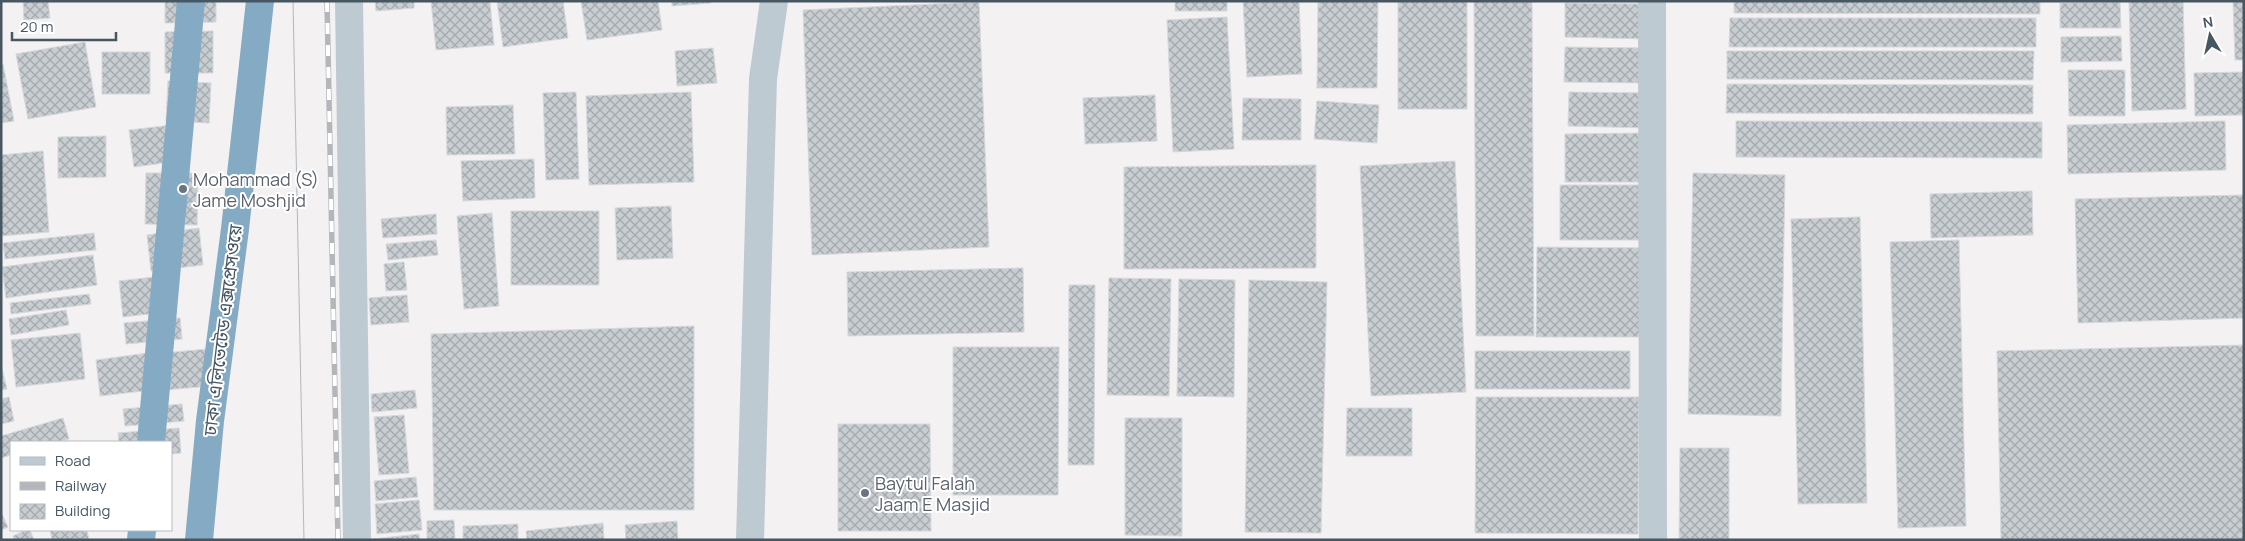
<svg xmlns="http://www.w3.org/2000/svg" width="2245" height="541" viewBox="0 0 2245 541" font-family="Manrope,'Noto Sans Bengali',sans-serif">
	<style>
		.building { fill: url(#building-cross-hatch); stroke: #d5d8dd }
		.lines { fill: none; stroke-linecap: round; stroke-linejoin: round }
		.minor { stroke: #becad2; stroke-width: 28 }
		.highway { stroke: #85aac4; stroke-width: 28 }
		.tram { stroke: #b3b7bc; stroke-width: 1 }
		.rail-casing { stroke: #b3b7bc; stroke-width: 5.5 }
		.rail { stroke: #fff; stroke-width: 4; stroke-dasharray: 11; stroke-linecap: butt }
		.worship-dot { fill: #6b7280; stroke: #fff; stroke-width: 2 }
		.labels { text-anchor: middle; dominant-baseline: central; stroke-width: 4; stroke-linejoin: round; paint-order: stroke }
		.worship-label { font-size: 18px; fill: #5b616d; stroke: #fff; text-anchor: start }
		.street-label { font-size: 18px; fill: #475761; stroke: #fff }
	</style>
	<defs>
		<pattern id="building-cross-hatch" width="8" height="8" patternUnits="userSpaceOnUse" patternTransform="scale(1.25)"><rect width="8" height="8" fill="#c8cdd2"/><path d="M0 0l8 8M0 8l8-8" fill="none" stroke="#a4a9ae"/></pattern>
	</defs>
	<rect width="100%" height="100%" fill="#f4f1f2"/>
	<path class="building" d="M23 1H48L50 18 24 20Z
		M165 1H216V22L165 23Z
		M375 1H414V8L376 11Z
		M431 1H490L494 45 436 50Z
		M497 1H563L568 38 503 47Z
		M581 1H658L662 30 587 40Z
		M672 1H711V3L672 6Z
		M1175 1H1227V11H1175Z
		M1243 1H1299L1302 74 1247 77Z
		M1318 1H1378L1377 88H1317Z
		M1398 1H1467V109H1398Z
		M1474 1H1532L1534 336H1476Z
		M1734 1H2040V14L1734 13Z
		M2129 1H2183L2186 109 2132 111Z
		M2233 1H2244V60H2235Z
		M979 2 989 247 812 255 803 10Z
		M2120 2 2121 28H2060V3Z
		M1565 3 1646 4V39L1565 37Z
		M1227 17 1234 149 1173 152 1167 20Z
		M1730 18H2036V47H1729Z
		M213 31V73H165V32Z
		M2121 36 2122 61 2061 62V37Z
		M85 42 96 107 28 119 16 54Z
		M1565 47 1646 48 1645 83 1564 82Z
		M713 48 717 83 677 86 675 51Z
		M1727 51H2034L2033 80 1727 79Z
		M102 52H150V94H102Z
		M1 64H3L14 121 1 123Z
		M2068 70H2125V116H2069Z
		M2244 72V115L2195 116 2194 73Z
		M168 81 211 83 209 123 166 121Z
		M1727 84 2033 85V114L1726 113Z
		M576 92 579 179 546 180 543 93Z
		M691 92 694 182 589 185 586 96Z
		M1569 92 1650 93 1649 128 1568 126Z
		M1155 95 1157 141 1085 144 1083 98Z
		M1243 98 1301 99V140H1242Z
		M1317 101 1379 105 1377 143 1314 139Z
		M513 105 515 154 447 155 446 107Z
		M1736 121 2042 122V158L1736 157Z
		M2225 121 2226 170 2068 174 2067 125Z
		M181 124 186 160 134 167 129 130Z
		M1640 133V182H1565V134Z
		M106 136V177L58 178V137Z
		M43 151 49 232 1 236V155Z
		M534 159 535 198 463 201 461 161Z
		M1455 161 1466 392 1371 396 1360 166Z
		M1316 165V268L1124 269V167Z
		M146 173H198L197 225 145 224Z
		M1693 173 1785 175 1781 416 1688 414Z
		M1560 185H1656V240H1560Z
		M2032 191 2033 235 1931 238 1930 194Z
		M2244 195V318L2078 323 2075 199Z
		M671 206 673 258 617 260 615 208Z
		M511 211H599V285H511Z
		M492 213 499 306 464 309 457 216Z
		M436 214 437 234 383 238 381 219Z
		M1860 217 1867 503 1798 504 1791 219Z
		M199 228 203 265 151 271 147 235Z
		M94 233 96 250 5 259 3 243Z
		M436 240 438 255 388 260 386 244Z
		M1959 240 1966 526 1898 528 1890 242Z
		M1537 247 1656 248V337H1536Z
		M93 255 97 285 6 298 2 267Z
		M404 262 407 290 386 291 384 264Z
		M1023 268 1024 332 848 336 847 272Z
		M171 275 175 311 123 317 119 281Z
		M1109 278 1171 279 1169 396 1107 395Z
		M1179 279 1235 280 1234 397 1177 396Z
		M1249 280 1327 282 1321 533 1245 532Z
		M1069 285H1095L1094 465H1068Z
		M89 294 91 304 11 314 10 303Z
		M407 295 409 322 371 325 369 298Z
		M66 310 69 325 11 335 9 319Z
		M180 318 182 339 126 344 124 323Z
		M694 326V510H434L431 334Z
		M80 333 85 379 16 387 11 340Z
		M2244 345V540H2001L1997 351Z
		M953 347H1059L1058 495H953Z
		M207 349 210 386 166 390 163 353Z
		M1475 351H1630V389H1475Z
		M148 353 152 390 100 396 96 360Z
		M1 365 7 389 1 390Z
		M415 390 417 408 372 412 371 394Z
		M9 397 14 421 1 424V399Z
		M1476 397H1639L1638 534 1475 533Z
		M182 404 184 421 125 426 123 409Z
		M1347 408H1412V456H1346Z
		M404 415 409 473 379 475 374 417Z
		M63 418 69 439 57 442H11V455L1 458V436Z
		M1125 418H1182V536L1125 535Z
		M838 424H930L931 531H838Z
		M179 428 181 453 171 454V442H119L118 433Z
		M1680 448H1729V540H1679Z
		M416 477 418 497 376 501 374 481Z
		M419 500 422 530 377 534 375 504Z
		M1 512 8 527 1 530Z
		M454 520 455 540H427V521Z
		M677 521 678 540H626L625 525Z
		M603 523 604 540H527L526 531Z
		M518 524V540H463V526Z
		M26 530H30L34 540H14L13 536Z
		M50 530H87L89 540H52Z
		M419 534 420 540H373V539Z"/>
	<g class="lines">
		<path class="minor" d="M349 1 357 540
			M1652 1 1653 540
			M750 540 763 79 774 1"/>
		<path class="highway" d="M151 442 191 1
			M141 540 142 530
			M199 540 210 421 235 229 260 1"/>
		<path class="tram" d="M293 1 304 540"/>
		<defs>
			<path id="rail" d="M327 1 338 540"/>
		</defs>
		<use href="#rail" class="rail-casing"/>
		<use href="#rail" class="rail"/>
	</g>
	<g class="worship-dot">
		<circle cx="183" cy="189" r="5"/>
		<circle cx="865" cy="493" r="5"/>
	</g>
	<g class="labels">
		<g class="worship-label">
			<text x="193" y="179">Mohammad (S)<tspan x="193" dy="21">Jame Moshjid</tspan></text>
			<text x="875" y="483">Baytul Falah<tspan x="875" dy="21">Jaam E Masjid</tspan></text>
		</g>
		<g class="street-label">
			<text transform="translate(222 330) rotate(-83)">ঢাকা এলিভেটেড এক্সপ্রেসওয়ে</text>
		</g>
	</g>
	<rect width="2245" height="541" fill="none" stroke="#475761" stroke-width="5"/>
	<rect x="10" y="441" width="162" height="90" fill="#ffffff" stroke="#b5bcc0"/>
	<rect x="20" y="457" width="25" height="8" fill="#becad2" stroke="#b5bcc0"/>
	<text x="55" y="466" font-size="15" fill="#475761">Road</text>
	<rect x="20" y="482" width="25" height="8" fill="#b3b7bc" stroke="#b5bcc0"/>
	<text x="55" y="491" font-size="15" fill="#475761">Railway</text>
	<rect x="20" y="504" width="25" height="15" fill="url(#building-cross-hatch)" stroke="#b5bcc0"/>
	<text x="55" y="516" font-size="15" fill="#475761">Building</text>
	<g transform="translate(2210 35) rotate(351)" stroke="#ffffff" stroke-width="4" paint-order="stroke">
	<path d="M0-4L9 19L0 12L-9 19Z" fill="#475761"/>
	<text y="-8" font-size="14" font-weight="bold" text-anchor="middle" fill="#475761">N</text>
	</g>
	<path d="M12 32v8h104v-8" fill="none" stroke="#475761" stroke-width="2.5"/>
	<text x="20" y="32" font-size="15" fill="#475761" stroke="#ffffff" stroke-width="4" paint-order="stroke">20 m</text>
</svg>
